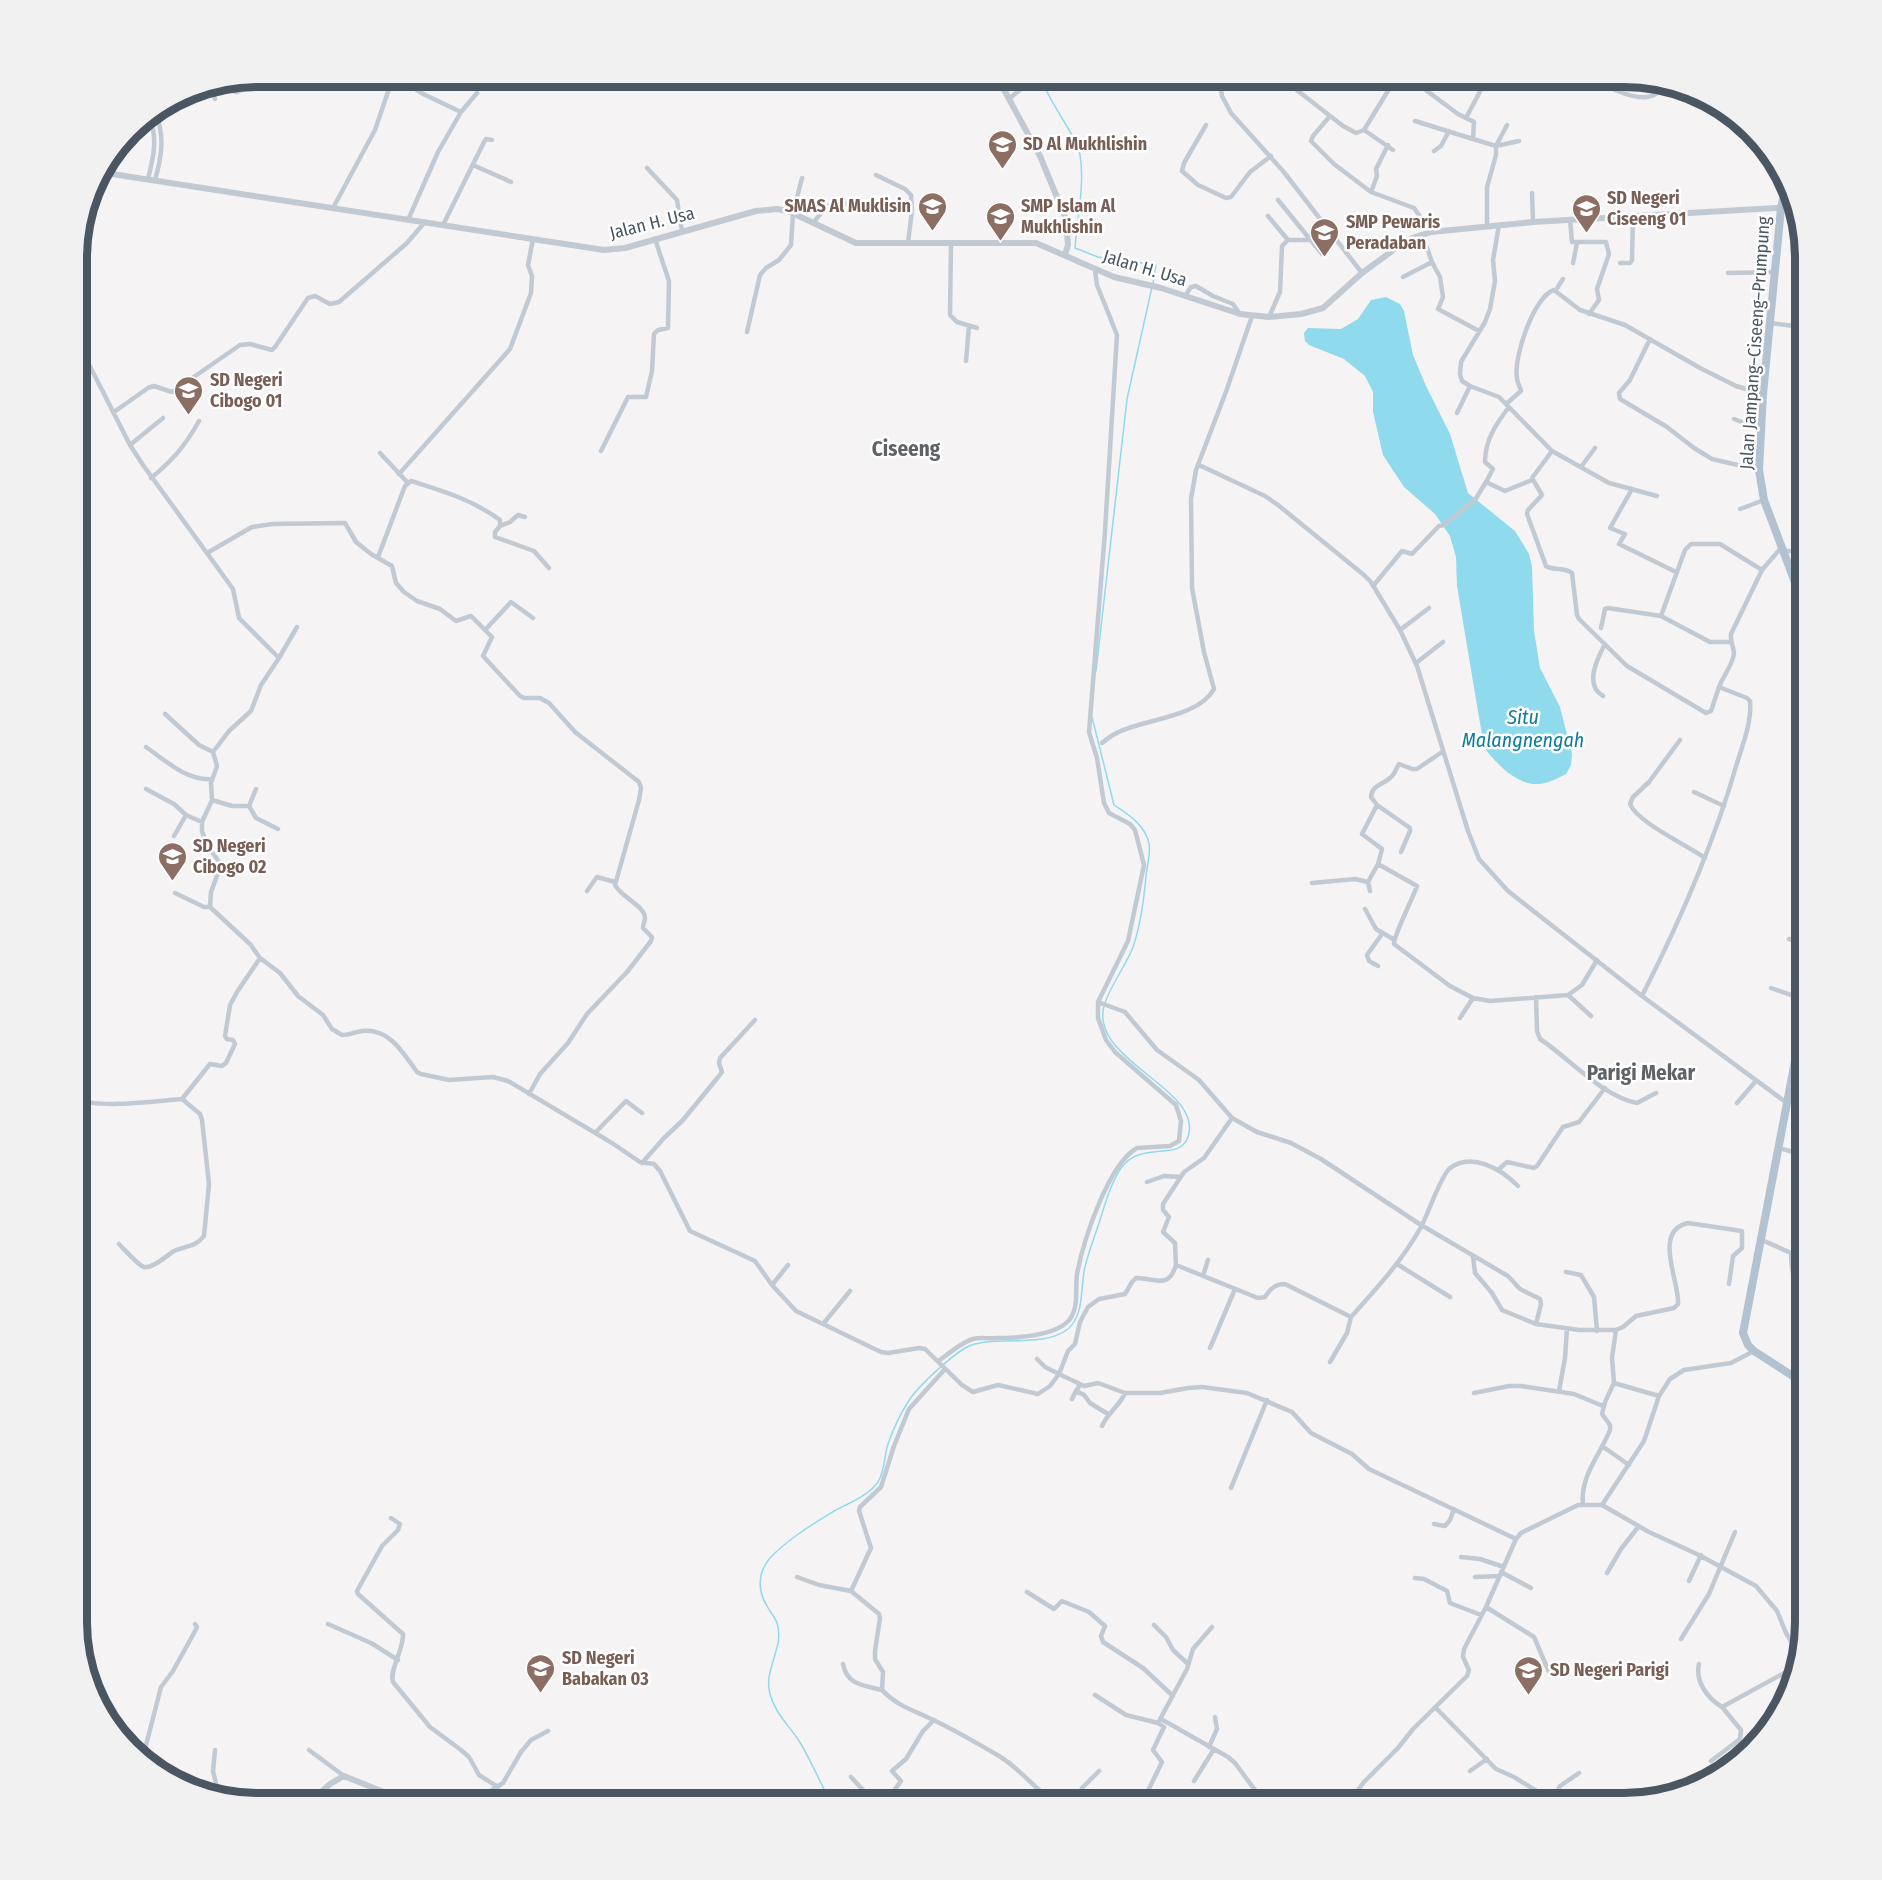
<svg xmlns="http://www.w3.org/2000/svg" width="1882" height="1880" viewBox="0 0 1882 1880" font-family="'Fira Sans Condensed',sans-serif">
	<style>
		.water { fill: #90daee }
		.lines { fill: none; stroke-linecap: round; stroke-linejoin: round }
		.stream { stroke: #90daee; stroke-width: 1.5 }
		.minor { stroke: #c1cad2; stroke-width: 4.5 }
		.tertiary { stroke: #c1cad2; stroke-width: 6 }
		.primary { stroke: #b3c2d1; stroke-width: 8 }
		.labels { text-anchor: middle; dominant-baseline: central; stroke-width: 5; stroke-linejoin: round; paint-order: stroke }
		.education-label { font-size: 18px; font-weight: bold; fill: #785e54; stroke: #fff; text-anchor: start }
		.street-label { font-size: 18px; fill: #4a5661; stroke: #fff }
		.water-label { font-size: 20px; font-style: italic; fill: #0c7c9b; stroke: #fff }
		.quarter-label { font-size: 21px; font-weight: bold; fill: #5f6368; stroke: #fff }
		.rim { fill: none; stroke: #4a5661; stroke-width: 8 }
	</style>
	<rect width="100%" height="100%" fill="#f5f3f3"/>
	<path class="water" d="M1386 297 1400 304 1404 311 1413 355 1426 386 1450 434 1468 493 1515 531 1529 554 1532 567 1534 631 1540 668 1560 707 1572 754 1571 765 1566 774C1558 778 1547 784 1538 784 1518 786 1494 762 1484 747L1457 586 1456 557 1450 536 1435 514 1404 487 1383 455 1373 412V392L1365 376 1344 359 1309 345 1305 341 1304 333 1308 328 1341 329 1358 319 1371 300Z"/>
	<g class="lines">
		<path class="stream" d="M1043 77C1043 96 1075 131 1080 155 1085 183 1077 220 1075 248L1098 257 1156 265 1153 283
			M1096 671 1127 399 1152 287
			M831 1803C821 1784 812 1763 801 1744 791 1727 775 1714 770 1694 763 1670 785 1647 777 1623 775 1617 770 1612 767 1606 757 1590 758 1572 770 1558 788 1539 813 1524 834 1511 849 1503 868 1496 878 1482 885 1471 884 1456 888 1444 893 1430 900 1414 908 1402 917 1387 949 1358 965 1348 991 1333 1041 1350 1068 1329 1085 1314 1080 1287 1085 1267 1088 1254 1093 1241 1097 1229 1104 1209 1109 1186 1121 1168 1141 1140 1180 1162 1188 1137 1205 1087 1081 1059 1106 1000 1113 982 1126 965 1133 947 1141 924 1144 899 1146 876 1147 866 1151 852 1149 843 1144 824 1129 815 1114 805L1092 717"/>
		<path class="minor" d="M280 77 281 83
			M310 77 316 80 341 86 345 77
			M364 77 383 84 395 81 407 83 421 93 461 112
			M1219 77 1222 96 1231 113 1283 171 1362 273
			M1280 77 1343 126 1356 133 1364 130 1393 150
			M1378 77 1423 88 1458 114 1474 122 1473 139 1496 146V155L1487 187V226
			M1586 77C1606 85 1652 114 1663 84
			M229 82 233 91 237 92 277 77
			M210 86 215 99
			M1415 86 1423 77
			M1009 99 1029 82 1032 77
			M1330 116 1313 136 1311 141 1334 164 1363 186 1371 192 1414 208 1431 232
			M1466 118 1485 82
			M1415 121 1473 139
			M1206 125 1184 163 1182 171 1198 185 1226 198 1231 197 1250 172 1271 156
			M1364 130 1394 81
			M1496 146 1507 125
			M1496 146 1519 141
			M1434 151 1441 146 1449 131
			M473 165 511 182
			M647 168 677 200 682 231
			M876 175 905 189 911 195 912 210 908 243
			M148 179C154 155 158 139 149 115
			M155 180C162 156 165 135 155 111
			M1371 192 1377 176 1376 169 1388 145
			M1532 193 1533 222
			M1278 200 1322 254
			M333 208 375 130 393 77
			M1268 216 1288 240
			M1570 219 1572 242H1606L1609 254 1597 289 1599 300 1589 314
			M408 220 438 152 461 112 477 93
			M813 223C826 208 829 198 851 205
			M443 225 484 142 486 139 492 140
			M1499 225 1493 260 1495 281 1490 309 1485 322 1461 362 1460 374 1462 381 1470 386 1499 397 1552 451 1609 483 1657 496
			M951 243 950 315 957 322 977 328
			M1432 262 1440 277 1443 297 1438 309 1479 331
			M1573 263 1577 243
			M1620 263H1630L1632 260 1633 216
			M1728 273 1775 272
			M1403 277 1432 262 1422 234
			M1556 290 1563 279
			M1185 296 1191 287 1196 286 1213 296 1233 304 1239 313
			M1269 317 1280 292 1282 246 1288 240H1310
			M1770 323 1802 327 1805 339
			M747 332 760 275 766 268 779 260 791 245 793 213 802 178
			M1650 339 1630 380 1619 393 1620 399 1667 427 1694 448 1712 459 1759 470
			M77 341 130 445 143 465 233 589 239 618 279 658 261 685 251 711 229 731 213 752 217 766 211 783 212 800 202 822V831L206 843 221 865 211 892 210 907 250 944 260 958 280 973 298 996 323 1015 332 1029 342 1035C349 1035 355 1032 362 1031 390 1028 403 1053 417 1072L421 1074 449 1080 493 1077 508 1081 612 1143 640 1162 654 1164 660 1171 690 1231 755 1261 772 1285 796 1311 881 1352 888 1353 919 1348 925 1349 962 1385 973 1392 998 1385 1038 1394 1050 1386 1059 1374 1084 1386 1098 1383 1125 1393H1160L1188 1388 1202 1387 1247 1393 1292 1412 1311 1433 1352 1454 1369 1469 1516 1539
			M966 361 969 326
			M1506 404 1521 391C1520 386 1517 383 1517 378 1513 358 1534 296 1554 290L1580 310 1625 325 1700 368 1736 386 1763 394
			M114 412 148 388 154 386 172 392 240 345 250 344 272 350 275 347 308 298 315 296 330 304 339 302 407 243 425 222
			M1457 413 1470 386
			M1734 419 1760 429
			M130 445 163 418
			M601 451 628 397H646L652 371 654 334 658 330 668 328 669 281 655 239
			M1552 451 1532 478 1542 495 1528 510 1527 514 1546 566C1554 571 1564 567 1572 573L1577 615 1579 619 1627 666 1706 713 1711 711 1719 687
			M380 453 408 483
			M1199 465 1265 496 1278 505 1364 575 1371 582 1400 630 1417 666 1468 831 1479 859 1508 891 1642 996 1787 1103
			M1581 467 1595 448
			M399 474 510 349 531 293 532 276 528 265 533 239
			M151 478C173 460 185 446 199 421
			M1486 482 1493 469 1485 462C1485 440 1496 424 1509 407
			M1632 489 1610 528 1625 534 1619 544 1676 572
			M1740 509 1764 500
			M500 526 510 522 518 515 525 517
			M1783 551H1798L1804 556
			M207 553 252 527 272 524 345 523 356 542 371 554 392 566 396 583 404 592 417 601 440 609 456 621 471 616 492 637 483 656 520 696 524 698H540L549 703 575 732 639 782 641 788 639 800 615 885C621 897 645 906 645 918 645 921 643 924 643 928L652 937 651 941 627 972 587 1014 568 1043 540 1074 529 1094
			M378 557 405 486 411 481C445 492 471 499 500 520V526L495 532V537L534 551 549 568
			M1373 586 1402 551 1412 554 1439 526 1444 525 1475 500 1486 482 1505 491 1532 480
			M1661 616 1685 550 1691 544H1720L1762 570
			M1601 628 1605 609 1608 608 1661 616 1710 642H1730
			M486 629 511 602 533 618
			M1400 630 1429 608
			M279 658 297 627
			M1416 663 1443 642
			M1603 696C1584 685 1597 659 1605 644
			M165 714 199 745 213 752
			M1680 740 1649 782 1633 797 1630 804C1638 823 1687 845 1705 858
			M1102 743C1109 737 1117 732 1126 729 1152 719 1200 715 1214 689L1204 652 1192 588 1191 499 1196 470 1227 389 1252 316
			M146 747C166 761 187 781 212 779
			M146 789 174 804 186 815 202 822
			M256 789 249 806 256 818 278 829
			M1694 792 1724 806
			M212 800 232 806H249
			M1377 805 1362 834 1382 849 1378 864
			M174 836 186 815
			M1401 852 1410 831V828L1377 805 1371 797C1372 784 1384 785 1391 777 1395 774 1396 768 1399 764L1412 769H1417L1442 752
			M1312 883 1355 879 1368 882
			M587 891 597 877 615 882
			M1370 891 1368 882 1378 864 1417 886C1413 898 1393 937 1394 944L1450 986 1473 998 1490 1001 1568 995 1582 985 1597 960
			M175 893 204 907H210
			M1365 909 1376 929 1393 939
			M1789 939 1805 944
			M1378 966 1369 961 1367 955 1382 934
			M1771 988 1805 1000
			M1568 995 1591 1016
			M1642 996C1680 921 1714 844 1737 763 1743 744 1752 721 1750 701L1747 698 1719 687C1723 676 1732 666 1734 654 1734 647 1730 642 1731 634L1762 570 1781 548
			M1536 997 1537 1031 1540 1039C1569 1058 1603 1097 1637 1103L1656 1093
			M1098 1002 1125 1012 1157 1050 1199 1080 1232 1118 1257 1132 1291 1143 1321 1159 1421 1225 1508 1276 1520 1289 1540 1299 1541 1304 1536 1324 1579 1330H1616L1612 1358 1614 1383 1659 1396
			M1460 1018 1473 998
			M1793 1072 1805 1075
			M77 1099C99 1109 157 1101 182 1099L210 1064 222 1066 226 1063 235 1044 233 1040 227 1039 225 1036 230 1005 237 992 260 958
			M1737 1103 1755 1082
			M595 1133 626 1101 642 1113
			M1778 1148 1805 1155
			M642 1163 664 1138 683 1120 719 1076 722 1072 719 1063 720 1058 755 1020
			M1498 1170 1507 1162 1534 1168 1537 1166 1563 1127 1579 1122 1605 1088
			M1147 1182 1164 1176 1180 1177
			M1762 1240 1791 1253C1792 1268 1790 1278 1805 1284
			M119 1244C124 1249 138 1265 144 1267 153 1269 167 1255 174 1251 185 1246 196 1247 204 1236L209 1184 202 1120 200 1114 182 1099
			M1473 1256 1475 1273 1492 1293 1502 1310 1536 1324
			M1397 1264 1450 1297
			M1176 1265 1175 1243 1163 1232 1169 1217 1163 1210V1204L1184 1172 1204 1158 1232 1118
			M1566 1272 1581 1275 1594 1297 1597 1331
			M1203 1276 1208 1260
			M772 1285 788 1265
			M823 1324 850 1291
			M1616 1330 1623 1327 1636 1316 1674 1308 1678 1304C1680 1282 1652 1231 1688 1223L1742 1231V1248L1733 1256 1729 1284
			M1210 1348 1235 1289
			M1037 1359 1045 1367 1059 1374 1068 1351 1075 1344 1080 1322 1088 1307 1099 1299 1125 1294 1132 1282 1136 1278C1157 1278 1168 1290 1176 1265L1258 1298 1265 1297C1270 1289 1275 1284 1285 1284L1351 1317C1377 1288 1402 1261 1421 1227 1428 1214 1440 1178 1449 1169 1471 1151 1501 1169 1518 1186
			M938 1361C949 1354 961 1342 973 1339 981 1337 989 1339 996 1338 1016 1338 1057 1336 1070 1319 1079 1306 1075 1289 1077 1274 1083 1242 1108 1164 1137 1148L1170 1146 1179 1141 1181 1121 1176 1105 1115 1052 1106 1040 1098 1018V1002L1128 941 1144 865 1135 830 1130 824 1109 813 1104 803 1097 758 1089 732 1105 531 1117 335 1097 285 1095 270
			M1330 1362 1347 1333 1351 1317
			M945 1369 909 1409 894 1446 881 1487 860 1507 859 1511 871 1548 851 1591 879 1614 880 1618 875 1651V1659L883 1672 882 1690C896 1705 912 1710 929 1718 953 1729 977 1743 999 1756 1021 1769 1035 1790 1056 1803
			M1080 1385 1076 1391 1084 1395 1090 1403 1108 1414
			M1559 1391 1565 1358 1567 1329
			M1474 1393 1509 1386H1521L1574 1394 1603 1406
			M1072 1399 1076 1391
			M1102 1426C1108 1412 1119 1407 1125 1393
			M1602 1446 1629 1465
			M1231 1488 1267 1400
			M1583 1504C1580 1476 1600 1455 1610 1430V1425L1602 1414 1605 1402 1614 1383
			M1602 1505 1649 1532 1699 1555 1756 1586 1777 1611 1786 1633 1799 1655
			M391 1518 400 1524 398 1530 382 1546 357 1591 358 1594 403 1634C404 1649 389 1670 393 1682L430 1727 461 1750 469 1757 479 1775 498 1787
			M1434 1524 1445 1526 1450 1520 1454 1509
			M1461 1557 1480 1559 1504 1567
			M1501 1572 1531 1588
			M1607 1573 1621 1549 1639 1526
			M797 1577 819 1585 851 1591
			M1475 1577 1500 1576
			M1415 1578 1424 1579 1447 1591 1450 1603 1481 1615
			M1689 1581 1701 1555
			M1027 1592 1054 1609 1062 1601 1089 1612 1105 1626 1101 1636 1103 1642 1143 1668 1173 1696
			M1486 1607 1534 1637 1549 1672
			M328 1624 371 1643 398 1660
			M1154 1625 1166 1637 1173 1650 1188 1664
			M1681 1639 1709 1594 1735 1532
			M843 1664C847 1685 863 1685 882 1690
			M1699 1664C1695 1681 1707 1698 1722 1707
			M1095 1695 1126 1715 1158 1723
			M1435 1707 1496 1769 1514 1777 1556 1803
			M1161 1719 1228 1757 1235 1763 1258 1794
			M1209 1747 1217 1729 1215 1717
			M215 1750 213 1771 219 1796
			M309 1750 344 1776
			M143 1757 161 1687 173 1671 194 1633 197 1627 195 1624
			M1711 1761 1740 1739 1741 1730 1722 1707 1797 1666
			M1470 1771 1487 1759
			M851 1777 875 1803
			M1194 1781 1214 1749
			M1144 1799 1153 1803
			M1552 1801 1560 1786 1579 1773
			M472 1803 503 1783 521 1752 531 1740 548 1731
			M901 1803 893 1792 901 1781 892 1771 906 1759 923 1731 934 1720
			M1078 1803 1082 1788 1099 1771
			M1142 1803 1162 1762 1153 1750 1164 1727 1158 1723 1187 1669 1193 1649 1212 1627
			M1246 1803 1258 1794 1276 1796
			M1348 1803 1364 1782 1398 1748 1413 1729 1467 1676 1469 1670 1463 1657 1464 1649 1486 1607 1516 1539 1521 1533 1578 1505H1602L1644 1441 1659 1396 1670 1379 1684 1370 1731 1363 1754 1351"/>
		<path class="tertiary" d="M997 77 1040 156 1066 219 1068 245 1065 255
			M99 172 604 250 625 248 756 211 777 209 788 211 856 243H1036L1114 277 1161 288 1240 314 1269 317 1301 314 1323 308 1362 273 1399 246 1412 238 1431 232 1533 222 1795 207
			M309 1803 330 1784 344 1776 391 1795 403 1803"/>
		<path class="primary" d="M1787 181 1781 208 1763 394 1759 470 1764 500 1805 609
			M1805 1009 1743 1333 1748 1345 1754 1351 1805 1384"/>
	</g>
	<defs>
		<symbol id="school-pin" viewBox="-11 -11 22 30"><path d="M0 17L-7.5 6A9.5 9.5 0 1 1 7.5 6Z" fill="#8d6e63" stroke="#fff"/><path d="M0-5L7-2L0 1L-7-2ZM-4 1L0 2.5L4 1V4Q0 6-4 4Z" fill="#fff"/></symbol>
	</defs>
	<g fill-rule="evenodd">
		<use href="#school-pin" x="986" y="128" width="33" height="45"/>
		<use href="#school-pin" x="916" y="190" width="33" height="45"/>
		<use href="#school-pin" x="1570" y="192" width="33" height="45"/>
		<use href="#school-pin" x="984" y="200" width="33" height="45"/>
		<use href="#school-pin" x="1308" y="216" width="33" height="45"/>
		<use href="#school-pin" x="172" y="374" width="33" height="45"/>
		<use href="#school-pin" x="156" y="840" width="33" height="45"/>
		<use href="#school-pin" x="524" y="1652" width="33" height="45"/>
		<use href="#school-pin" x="1512" y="1654" width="33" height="45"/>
	</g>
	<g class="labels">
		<g class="education-label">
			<text x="1023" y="144">SD Al Mukhlishin</text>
			<text x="1607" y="198">SD Negeri<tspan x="1607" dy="21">Ciseeng 01</tspan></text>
			<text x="911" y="206" text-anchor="end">SMAS Al Muklisin</text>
			<text x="1021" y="206">SMP Islam Al<tspan x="1021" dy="21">Mukhlishin</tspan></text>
			<text x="1346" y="222">SMP Pewaris<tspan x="1346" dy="21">Peradaban</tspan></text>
			<text x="210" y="380">SD Negeri<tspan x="210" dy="21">Cibogo 01</tspan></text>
			<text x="193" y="846">SD Negeri<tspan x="193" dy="21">Cibogo 02</tspan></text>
			<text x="562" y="1658">SD Negeri<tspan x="562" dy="21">Babakan 03</tspan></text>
			<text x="1550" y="1670">SD Negeri Parigi</text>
		</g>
		<g class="street-label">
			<text transform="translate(652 223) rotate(-14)">Jalan H. Usa</text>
			<text transform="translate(1145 268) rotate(17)">Jalan H. Usa</text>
			<text transform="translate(1755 343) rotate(-86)">Jalan Jampang–Ciseeng–Prumpung</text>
		</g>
		<g class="water-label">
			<text x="1523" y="717">Situ<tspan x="1523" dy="23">Malangnengah</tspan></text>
		</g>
		<g class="quarter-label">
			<text x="906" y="449">Ciseeng</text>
			<text x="1641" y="1073">Parigi Mekar</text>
		</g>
	</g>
	<path d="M0 0H1882V1880H0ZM258 87H1624A171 171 0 0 1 1795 258V1622A171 171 0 0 1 1624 1793H258A171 171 0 0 1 87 1622V258A171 171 0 0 1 258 87Z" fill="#f1f1f2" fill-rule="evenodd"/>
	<path class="rim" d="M258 87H1624A171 171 0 0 1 1795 258V1622A171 171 0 0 1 1624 1793H258A171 171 0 0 1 87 1622V258A171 171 0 0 1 258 87Z"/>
</svg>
